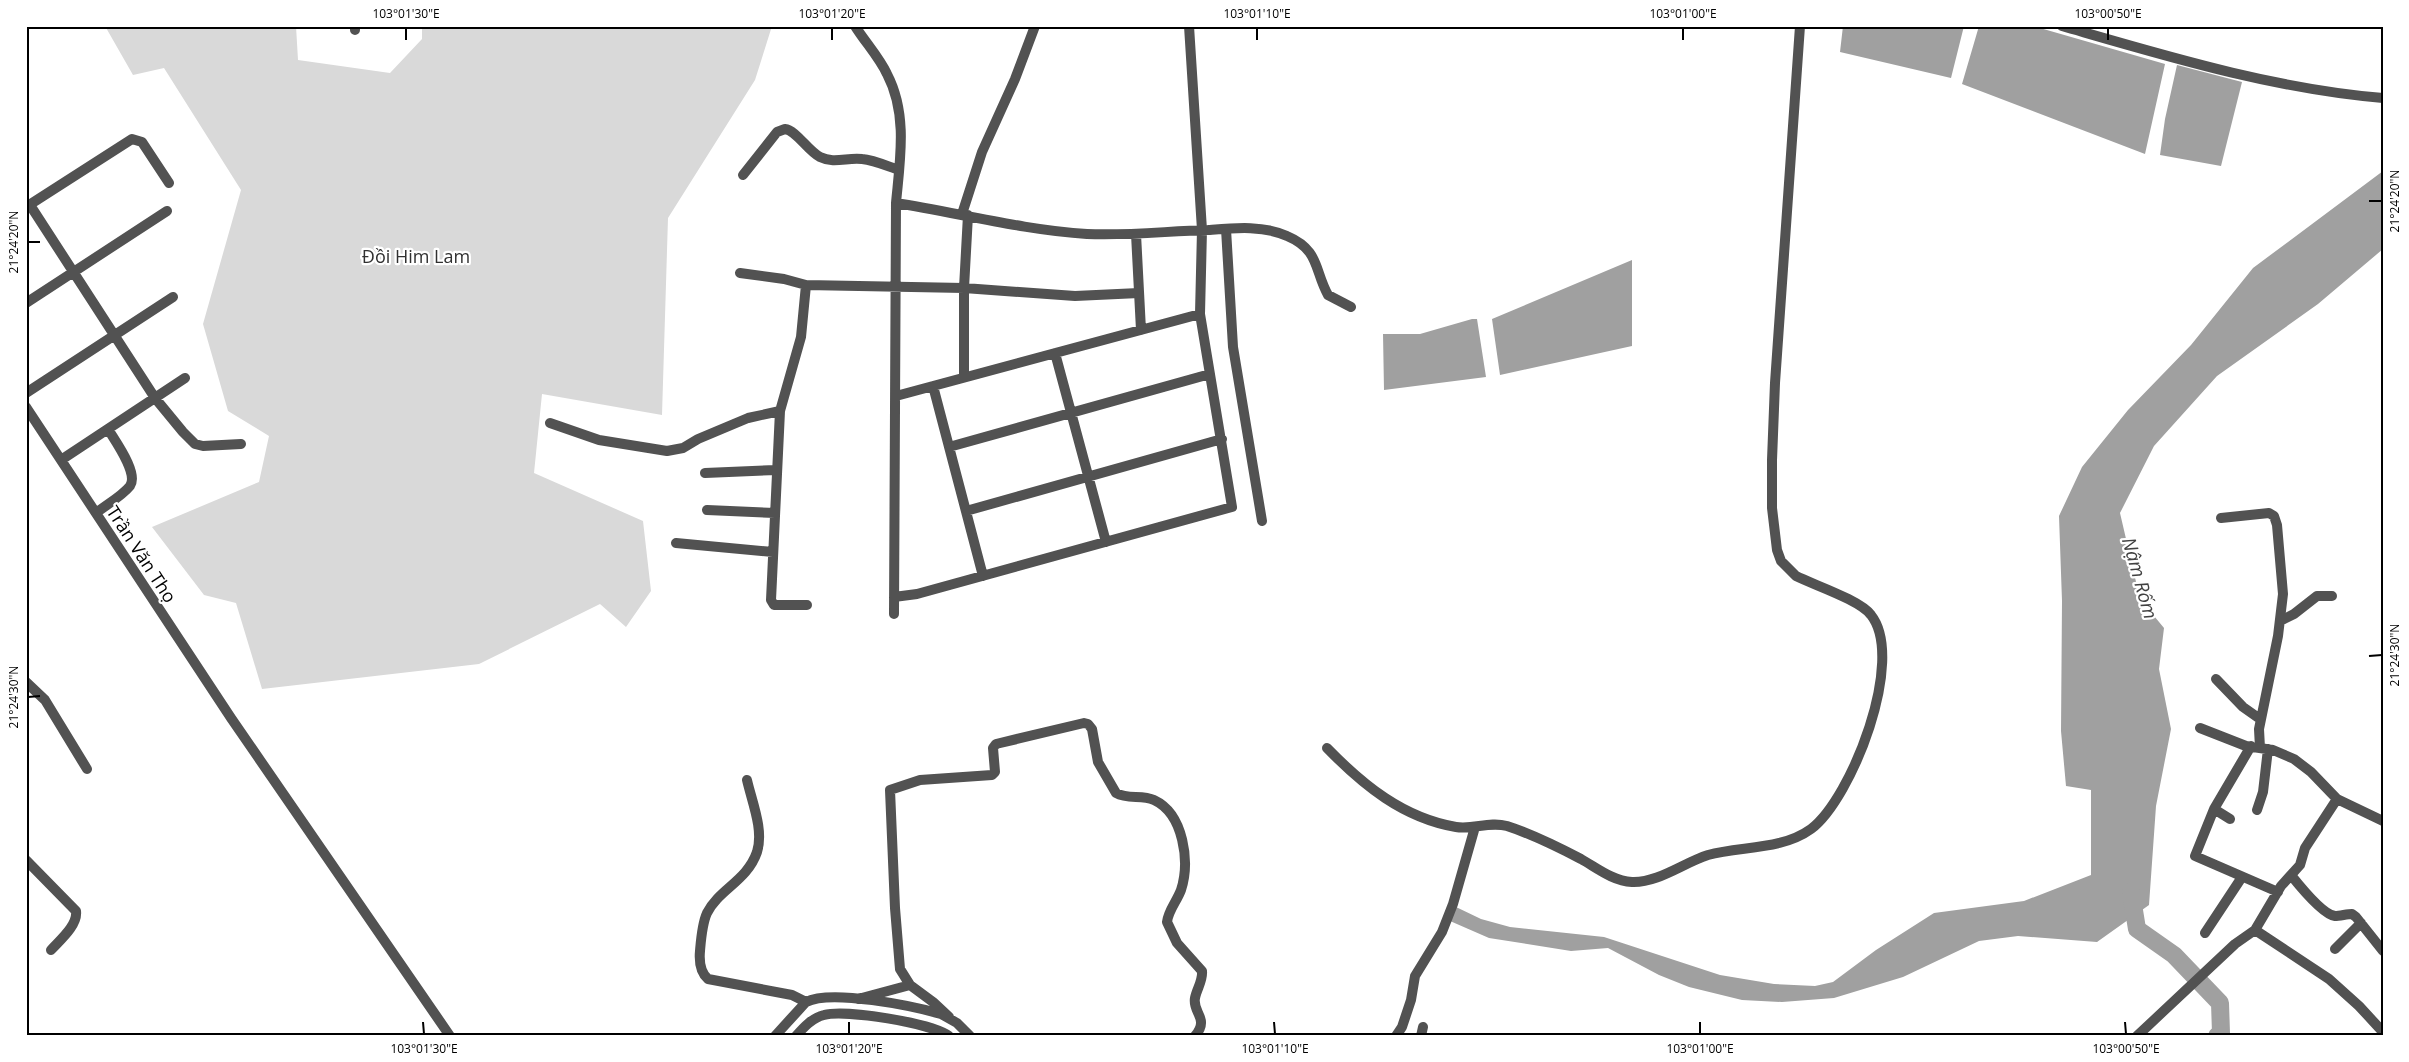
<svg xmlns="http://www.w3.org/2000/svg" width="2409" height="1062" viewBox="0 0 2409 1062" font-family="'Open Sans',sans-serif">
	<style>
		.green { fill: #d9d9d9 }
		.water { fill: #a0a0a0 }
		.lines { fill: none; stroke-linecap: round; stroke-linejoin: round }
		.river { stroke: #a0a0a0; stroke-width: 18 }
		.minor { stroke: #525252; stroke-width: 10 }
		.ticks { fill: none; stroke: #000; stroke-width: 2 }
		.labels { text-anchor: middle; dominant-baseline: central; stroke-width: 4.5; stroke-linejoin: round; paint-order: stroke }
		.park-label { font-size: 18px; fill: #303030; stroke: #fff }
		.street-label { font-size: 18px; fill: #000; stroke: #fff }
		.water-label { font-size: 19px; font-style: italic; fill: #414141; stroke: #fff }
		.neatline { fill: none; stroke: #000; stroke-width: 2 }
		.ticks-label { font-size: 12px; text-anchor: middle; fill: #000 }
	</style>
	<rect width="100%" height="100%" fill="#fff"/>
	<path class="green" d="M105 26H296L298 60 390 73 422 39V26H772L755 80 668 218 662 415 542 394 534 473 643 521 651 591 626 627 600 604 479 664 262 689 236 603 204 595 152 527 259 482 269 436 228 411 203 324 241 190 164 68 133 75Z"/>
	<path class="water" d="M1843 26H1964L1951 78 1840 52Z
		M1979 26H2033L2165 64 2145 154 1962 84Z
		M2177 65 2242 82 2221 166 2160 155 2165 119Z
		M2383 171V249L2318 304 2217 376 2154 446 2120 513 2140 599 2164 628 2159 669 2171 729 2156 806 2149 905 2097 942 2018 936 1979 941 1903 977 1834 998 1782 1002 1742 1000 1689 987 1659 975 1608 948 1571 951 1489 938 1450 921 1456 907 1481 919 1510 927 1604 937 1720 975 1774 984 1815 986 1833 982 1876 950 1934 913 2024 901 2091 875V790L2066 786 2061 731 2062 601 2059 516 2082 467 2128 410 2191 345 2253 268Z
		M1632 260V346L1500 375 1492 319Z
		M1472 319H1477L1486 377 1384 390 1383 334H1420Z"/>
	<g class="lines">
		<path class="river" d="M2131 892 2137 929 2174 955 2220 1003 2221 1033 2217 1036"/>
		<path class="minor" d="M855 26C865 42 879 57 887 74 908 114 900 160 896 203L894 614
			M2062 26C2166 56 2274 89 2383 98
			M355 30V26
			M743 175 777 132 785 129C796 130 808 151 820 157 834 164 848 157 862 159 874 160 887 166 899 170
			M896 203C959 213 1024 230 1087 234 1128 236 1168 231 1208 230 1234 228 1263 225 1287 236 1320 250 1314 270 1328 295L1351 307
			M30 205 155 398 183 432 195 444 203 446 241 444
			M26 207 132 139 142 142 169 183
			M962 214 982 152 1015 79 1035 26
			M1226 229 1233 347 1262 521
			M1136 234 1141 330
			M740 273 784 279 806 285
			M26 303 167 211
			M1055 353 1106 542
			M964 377V288L968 215
			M933 386 983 576
			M26 393 173 297
			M896 396 1200 314
			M26 407 231 718 450 1036
			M550 423 599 440 667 451 683 448 698 439 748 418 780 411
			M949 447 1210 374
			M61 460 185 378
			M705 473 776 470
			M707 510 775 513
			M966 511 1222 439
			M96 513C106 505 122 496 130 486 139 473 115 441 108 429
			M2221 518 2269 513 2274 516 2277 525 2283 594 2278 636 2259 729 2260 748
			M676 543 773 552
			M894 597 917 594 1232 507 1200 314 1202 230 1189 26
			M807 605H774L771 600 780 411 801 337 806 285 964 288 1075 296 1139 293
			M2280 621 2294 614 2317 596H2332
			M2216 679 2243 707 2260 719
			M26 682 45 700 87 769
			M2200 728 2246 746 2273 750 2294 759 2311 772 2337 799 2383 821
			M1327 748C1363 785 1403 818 1456 827 1473 830 1489 821 1507 826 1532 834 1558 847 1581 859 1597 868 1613 881 1632 882 1658 883 1683 863 1708 855 1742 846 1782 850 1811 829 1852 798 1906 659 1871 615 1860 600 1814 585 1796 576L1781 561 1777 550 1772 508V460L1775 383 1800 26
			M747 780C752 802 764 830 757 852 747 881 719 889 707 913 702 924 701 939 700 951 699 962 700 972 708 979L792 995 806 1002
			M2214 809 2195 856 2278 892
			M2257 810 2263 792 2268 749
			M2230 819 2214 809 2251 746
			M26 860 76 911C78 925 60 940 51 950
			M2291 875C2299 885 2322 914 2335 916 2340 916 2347 914 2352 914L2356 917 2383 951
			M2255 930 2329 979 2359 1006 2383 1032
			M2205 933 2242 877
			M2335 949 2361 923
			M858 999 910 985
			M949 1017 933 1002 910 985 900 969 895 908 890 790 920 780 992 775 995 772 993 748 996 744 1084 723 1088 724 1092 729 1098 762 1116 793C1128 800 1142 794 1154 800 1184 814 1190 862 1181 890 1177 901 1168 911 1167 922L1177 943 1202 971C1203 981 1197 988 1195 998 1192 1013 1210 1018 1195 1036
			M775 1036 806 1002C831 989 913 1006 941 1014L957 1023 970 1036
			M796 1036C804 1027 812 1018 824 1015 845 1009 931 1023 949 1036
			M1396 1036 1402 1027 1411 1000 1415 976 1442 932 1453 904 1475 827
			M1421 1036 1423 1027
			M2137 1036 2235 944 2255 930 2281 886 2300 865 2305 848 2337 799"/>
	</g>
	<path class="ticks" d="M406 28V40M832 28V40M1257 28V40M1683 28V40M2108 28V40M2369 201H2382M28 242H40M2369 656 2382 655M28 697 40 696M423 1022 424 1034M849 1022V1034M1274 1022 1275 1034M1700 1022V1034M2125 1022 2126 1034"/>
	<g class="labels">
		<g class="park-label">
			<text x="416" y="256">Đồi Him Lam</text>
		</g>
		<g class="street-label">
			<text transform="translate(142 554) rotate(57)">Trần Văn Thọ</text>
		</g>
		<g class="water-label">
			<text transform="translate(2140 578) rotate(74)">Nậm Rốm</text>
		</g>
	</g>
	<rect width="2409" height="1062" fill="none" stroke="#ffffff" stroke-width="55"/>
	<rect x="28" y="28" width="2354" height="1006" class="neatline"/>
	<g class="ticks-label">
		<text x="406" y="18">103°01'30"E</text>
		<text x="832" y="18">103°01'20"E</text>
		<text x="1257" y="18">103°01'10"E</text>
		<text x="1683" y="18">103°01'00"E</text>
		<text x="2108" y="18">103°00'50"E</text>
		<text transform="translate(2395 201) rotate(-90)" y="4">21°24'20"N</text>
		<text transform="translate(14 242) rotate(-90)" y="4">21°24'20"N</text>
		<text transform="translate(2395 655) rotate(-90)" y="4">21°24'30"N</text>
		<text transform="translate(14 697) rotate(-90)" y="4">21°24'30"N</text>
		<text x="424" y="1053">103°01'30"E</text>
		<text x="849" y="1053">103°01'20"E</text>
		<text x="1275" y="1053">103°01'10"E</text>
		<text x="1700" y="1053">103°01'00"E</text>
		<text x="2126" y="1053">103°00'50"E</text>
	</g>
</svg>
